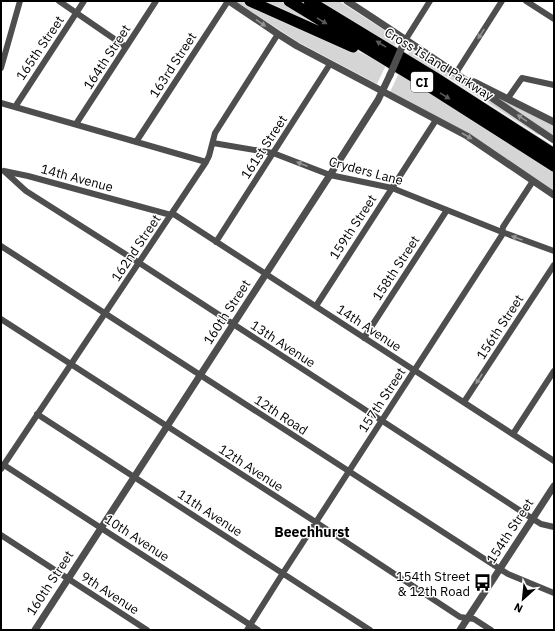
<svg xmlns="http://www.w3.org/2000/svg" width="555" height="631" viewBox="0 0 555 631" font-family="'IBM Plex Sans',sans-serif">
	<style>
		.green { fill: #d5d5d5 }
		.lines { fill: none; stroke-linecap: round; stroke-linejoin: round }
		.motorway-casing { stroke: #dbdbdb; stroke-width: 13 }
		.minor { stroke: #4e4e4e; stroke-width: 6 }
		.tertiary { stroke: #4e4e4e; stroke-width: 7 }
		.motorway { stroke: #000; stroke-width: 11 }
		.tertiary-bridge { stroke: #4e4e4e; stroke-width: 7 }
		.oneway { fill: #595959 }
		.oneway2 { fill: #959595 }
		.labels { text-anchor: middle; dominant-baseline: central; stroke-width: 3; stroke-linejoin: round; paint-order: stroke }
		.shield { fill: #fff; stroke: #4c4c4c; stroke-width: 1 }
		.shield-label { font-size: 12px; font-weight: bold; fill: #000 }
		.street-label { font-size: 13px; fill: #000; stroke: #fff }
		.poi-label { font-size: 13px; fill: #000; stroke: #fff; text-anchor: end }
		.neighbourhood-label { font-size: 14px; font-weight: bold; fill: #000; stroke: #fff }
	</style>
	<rect width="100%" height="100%" fill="#fff"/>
	<path class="green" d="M235 1H244L343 44 386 65 377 84 298 42Z
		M256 1H280L338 36Z
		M316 1H339L398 39 394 47Z
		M411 48 539 134 538 135 449 78 407 56Z
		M398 75 403 76 554 171V191L472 135 390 92Z
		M491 93 554 125V136L499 99Z"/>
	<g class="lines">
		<defs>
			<path id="motorway" d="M250 1 353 47
				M289 1 419 80 554 166
				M309 1 434 77 554 154"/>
		</defs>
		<use href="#motorway" class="motorway-casing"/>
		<path class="minor" d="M59 1 126 47
			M526 1 554 19
			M406 39 430 1
			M1 68 20 1
			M456 73 502 1
			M508 98 522 78 554 85
			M1 103 206 162
			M15 107 84 1
			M76 124 156 1
			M136 142 228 1
			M213 143 273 153 330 175 392 188 502 232 554 251
			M4 171 26 191 144 266 533 519 541 524 554 527
			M4 171 28 176 171 215
			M172 213 554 461
			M216 242 330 64
			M1 246 500 569 508 574 554 593
			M316 306 436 120
			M1 319 311 519 460 617 474 619 491 630
			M364 338 447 210
			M464 402 554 265
			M37 414 370 630
			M513 434 554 371
			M4 465 258 630
			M1 469 206 162 209 156 215 133 278 34
			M1 535 147 630
			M247 630 283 573 502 235 503 227 533 181"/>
		<path class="tertiary" d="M229 1 278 34 297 46 467 136 554 195
			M347 1C417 46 485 94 554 140
			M474 82 554 122
			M35 630 330 175 378 100 390 75
			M460 630 554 486"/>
		<use href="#motorway" class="motorway"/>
		<path class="tertiary-bridge" d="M390 75 402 47"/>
	</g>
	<defs><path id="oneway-solid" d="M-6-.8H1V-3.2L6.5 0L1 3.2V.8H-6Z"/></defs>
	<g class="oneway">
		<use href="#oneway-solid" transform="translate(322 21) rotate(31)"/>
		<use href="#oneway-solid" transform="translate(381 44) rotate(-148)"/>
		<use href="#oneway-solid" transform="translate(445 96) rotate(32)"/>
	</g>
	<g class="oneway2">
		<use href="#oneway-solid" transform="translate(261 23) rotate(34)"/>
		<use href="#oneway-solid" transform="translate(481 34) rotate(123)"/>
		<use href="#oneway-solid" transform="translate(522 118) rotate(-146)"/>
		<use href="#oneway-solid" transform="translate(467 136) rotate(30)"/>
		<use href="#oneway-solid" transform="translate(302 164) rotate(-159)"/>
		<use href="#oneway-solid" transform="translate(517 238) rotate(-160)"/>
		<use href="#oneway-solid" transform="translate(479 379) rotate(123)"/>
	</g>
	<defs>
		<symbol id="bus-bare" viewBox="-9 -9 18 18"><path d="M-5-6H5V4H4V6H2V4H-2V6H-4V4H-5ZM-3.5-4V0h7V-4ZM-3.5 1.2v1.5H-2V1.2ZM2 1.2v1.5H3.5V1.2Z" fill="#000" stroke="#fff" stroke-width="2.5" paint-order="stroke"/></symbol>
	</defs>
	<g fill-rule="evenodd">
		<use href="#bus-bare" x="470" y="570" width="25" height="25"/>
	</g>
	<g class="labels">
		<rect class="shield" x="411" y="72" width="22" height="20" rx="3"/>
		<g class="shield-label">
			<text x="422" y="82">CI</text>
		</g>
		<g class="street-label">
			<text transform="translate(40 48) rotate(-56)">165th Street</text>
			<text transform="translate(107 57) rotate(-57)">164th Street</text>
			<text transform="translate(439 64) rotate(32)">Cross Island Parkway</text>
			<text transform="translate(173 65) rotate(-57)">163rd Street</text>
			<text transform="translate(264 147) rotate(-57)">161st Street</text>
			<text transform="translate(366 171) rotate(15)">Cryders Lane</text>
			<text transform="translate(77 178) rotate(15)">14th Avenue</text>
			<text transform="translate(353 227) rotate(-57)">159th Street</text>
			<text transform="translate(136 248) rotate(-56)">162nd Street</text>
			<text transform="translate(396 268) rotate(-57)">158th Street</text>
			<text transform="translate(227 312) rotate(-57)">160th Street</text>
			<text transform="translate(500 327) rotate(-57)">156th Street</text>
			<text transform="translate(369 328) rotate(33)">14th Avenue</text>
			<text transform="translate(283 344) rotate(33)">13th Avenue</text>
			<text transform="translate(382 400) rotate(-57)">157th Street</text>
			<text transform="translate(281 415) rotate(33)">12th Road</text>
			<text transform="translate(251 468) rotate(33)">12th Avenue</text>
			<text transform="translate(210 513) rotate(33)">11th Avenue</text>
			<text transform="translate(510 531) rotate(-57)">154th Street</text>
			<text transform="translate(137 538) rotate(33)">10th Avenue</text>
			<text transform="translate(50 583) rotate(-57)">160th Street</text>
			<text transform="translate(110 593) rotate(33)">9th Avenue</text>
		</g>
		<g class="poi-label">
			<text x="470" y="576">154th Street<tspan x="470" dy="15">&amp; 12th Road</tspan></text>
		</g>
		<g class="neighbourhood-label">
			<text x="312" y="532">Beechhurst</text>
		</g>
	</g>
	<rect width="555" height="631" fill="none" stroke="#000000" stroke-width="4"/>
	<g transform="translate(523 599) rotate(207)" stroke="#ffffff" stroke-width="3" paint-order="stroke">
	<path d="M0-3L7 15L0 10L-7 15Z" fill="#000000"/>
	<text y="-6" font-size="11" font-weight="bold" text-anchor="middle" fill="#000000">N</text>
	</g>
</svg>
